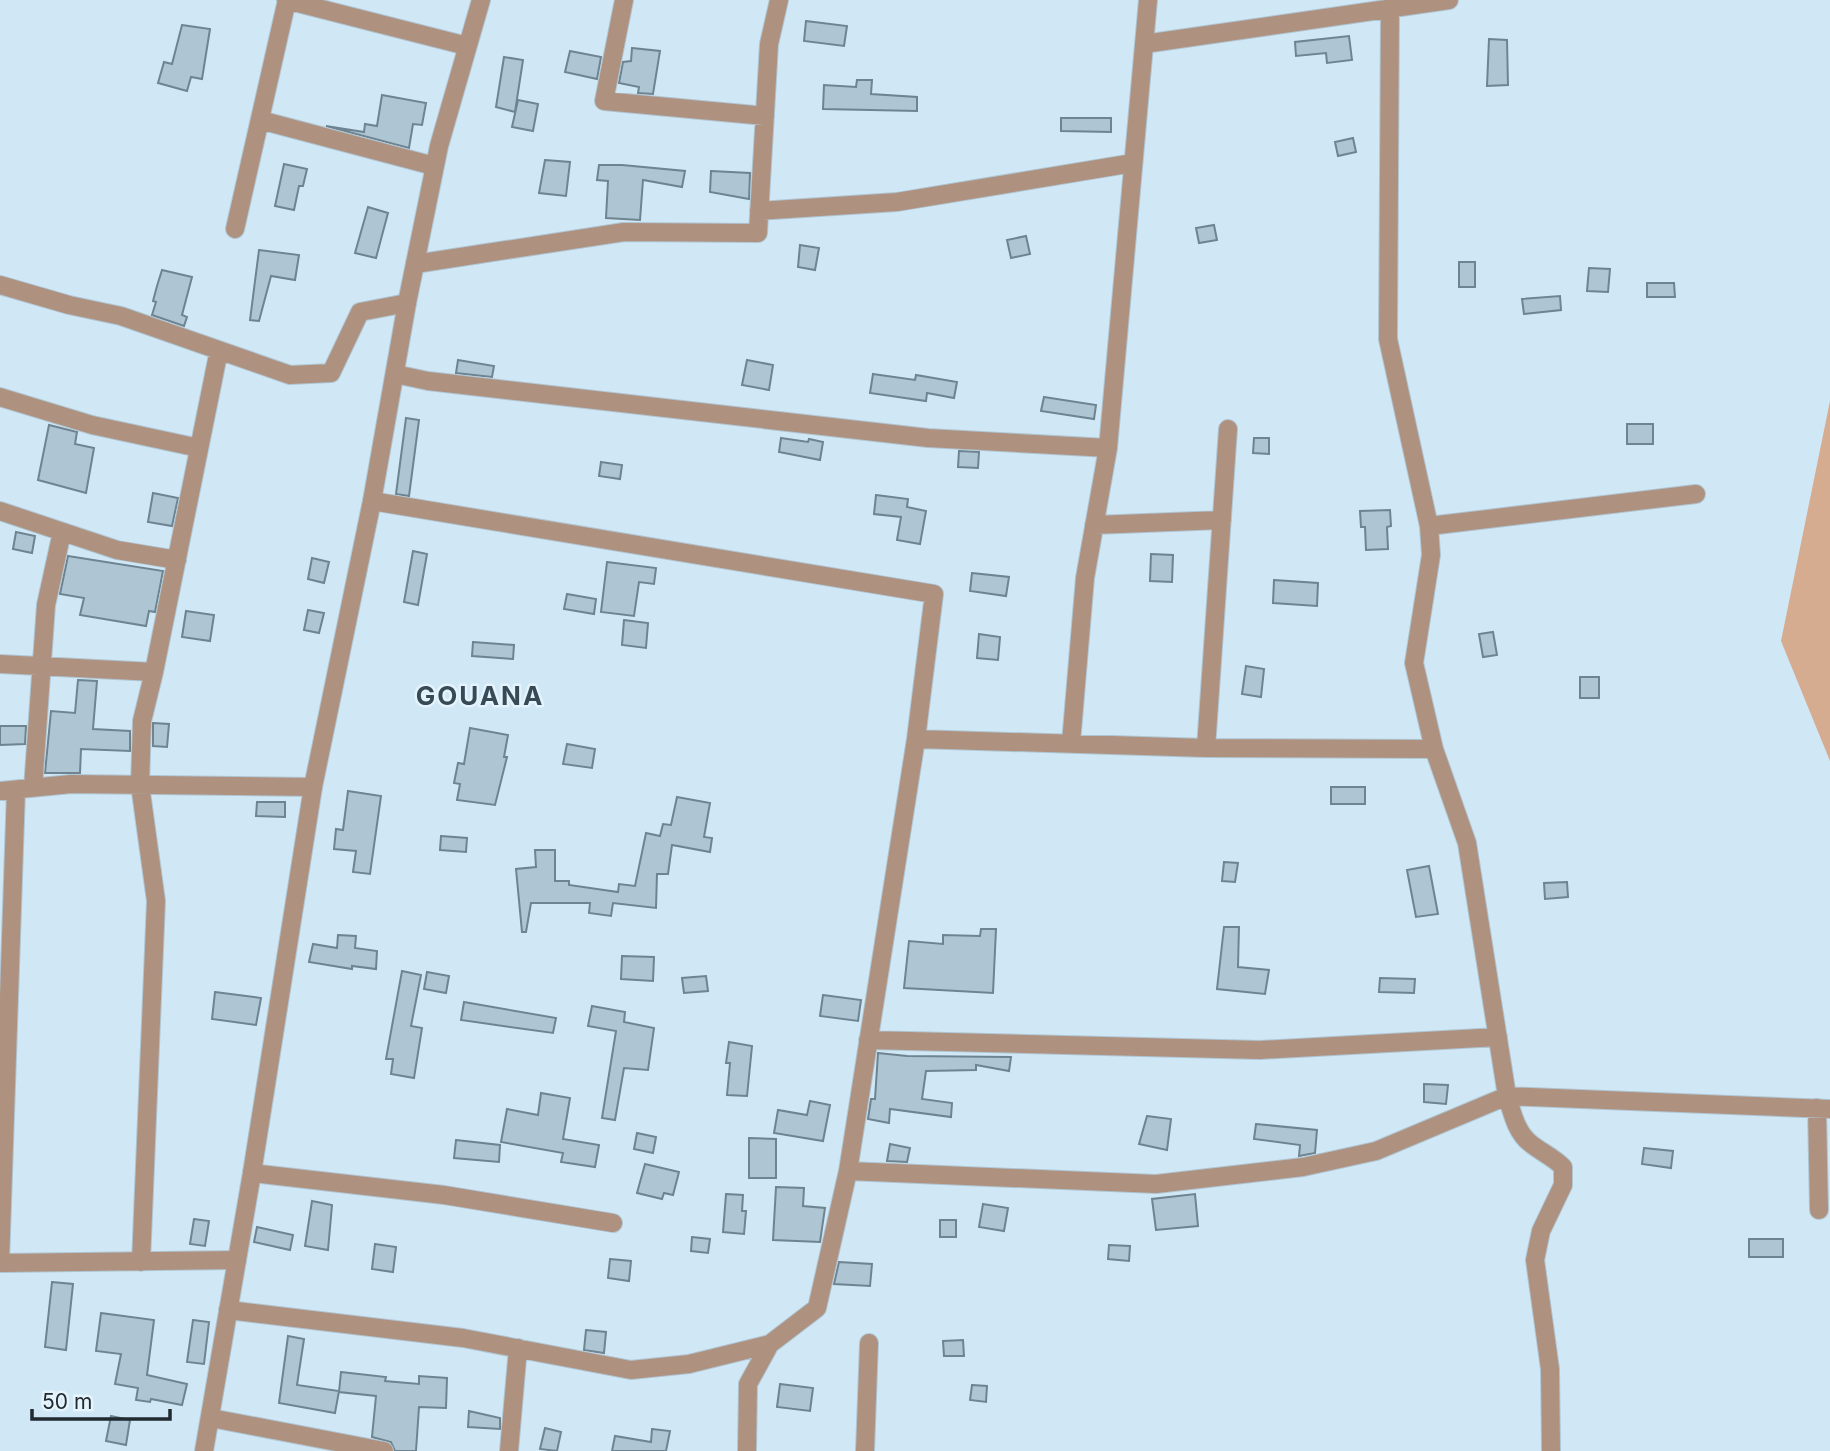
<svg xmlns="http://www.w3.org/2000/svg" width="1830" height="1451" viewBox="0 0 1830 1451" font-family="Inter,sans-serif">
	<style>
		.green { fill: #d6ac90 }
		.building { fill: #aec5d4; stroke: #6e8491; stroke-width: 2 }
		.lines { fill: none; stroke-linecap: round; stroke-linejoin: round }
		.minor-casing { stroke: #b0c5d2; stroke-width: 20 }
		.tertiary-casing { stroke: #b0c5d2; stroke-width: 20 }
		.minor { stroke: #ae917f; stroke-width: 18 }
		.tertiary { stroke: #ae917f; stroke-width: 18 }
		.labels { text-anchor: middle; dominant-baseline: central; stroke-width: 5; stroke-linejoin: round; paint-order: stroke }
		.district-label { font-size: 26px; font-weight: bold; letter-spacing: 2px; fill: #374b57; stroke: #e5f3fc }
	</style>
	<rect width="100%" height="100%" fill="#d0e7f6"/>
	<path class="green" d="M1830 401V761L1781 641Z"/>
	<path class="building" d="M806 21 847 26 844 46 804 41Z
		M182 25 210 29 202 79 191 77 187 91 158 83 164 62 172 64Z
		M1349 36 1352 60 1327 63 1326 53 1296 56 1295 42Z
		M1489 39 1507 40 1508 85 1487 86Z
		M632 48 660 51 653 94 638 93 639 87 619 83 623 62 631 61Z
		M570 51 601 57 597 79 565 72Z
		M504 57 523 60 515 112 496 107Z
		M857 80H872L871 94 917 97V111L823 109 824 85 856 87Z
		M382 95 426 103 422 125 413 124 409 148 326 126 364 132 365 124 377 126Z
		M518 100 538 104 533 131 512 127Z
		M1061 118H1111V132L1061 131Z
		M1353 138 1356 152 1338 156 1335 142Z
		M545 160 570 162 566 196 539 193Z
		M284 164 307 169 303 186H299L294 210 275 206Z
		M599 165H622L685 171 682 187 643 180 640 220 606 218 608 181 597 180Z
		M711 171 750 173 749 199 710 192Z
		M368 207 388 213 376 258 355 253Z
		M1214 225 1217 240 1199 243 1196 228Z
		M1026 236 1030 254 1011 258 1007 240Z
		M800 245 819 248 815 270 798 267Z
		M259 250 299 255 295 280 271 276 259 321 250 320Z
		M1459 262H1475V287H1459Z
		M1589 268 1610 269 1608 292 1587 291Z
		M162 270 192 277 182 315 187 317 184 326 152 315 156 302 153 301 157 286Z
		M1647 283H1674L1675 297H1647Z
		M1560 296 1561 310 1524 314 1522 299Z
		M458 360 494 366 492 377 456 373Z
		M747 360 773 365 769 390 742 385Z
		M873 374 915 380 916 375 957 382 954 398 927 393 926 401 870 393Z
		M1044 397 1096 405 1094 419 1041 411Z
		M406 418 419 420 409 496 396 494Z
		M1627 424H1653V444H1627Z
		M49 425 77 432 75 444 94 448 86 493 38 480Z
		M781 438 808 442 809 439 823 442 820 460 779 452Z
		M1254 438H1269V454L1253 453Z
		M959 451 979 452 978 468 958 467Z
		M601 462 622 465 620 479 599 476Z
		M153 493 178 498 172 526 148 522Z
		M876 495 908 499 907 507 926 511 920 544 897 540 901 517 874 514Z
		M1390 510 1391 526 1387 527 1388 549 1366 550 1365 527H1361L1360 511Z
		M16 532 35 536 32 553 13 549Z
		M413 551 427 554 418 605 404 602Z
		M1151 554 1173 555 1172 582 1150 581Z
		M68 556 163 571 155 612 149 611 146 626 80 615 84 598 60 594Z
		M312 558 329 562 324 583 308 579Z
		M607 562 656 568 654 584 639 582 634 616 601 612Z
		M972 573 1009 577 1006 596 970 591Z
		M1274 580 1318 583 1317 606 1273 603Z
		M567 594 596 599 594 614 564 609Z
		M308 610 324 613 319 633 304 630Z
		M186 611 214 615 210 641 182 637Z
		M624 620 648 623 646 648 622 645Z
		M1493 632 1497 655 1483 657 1479 634Z
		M979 634 1000 637 998 660 977 658Z
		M473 642 514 645 513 659 472 656Z
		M1246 666 1264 669 1261 697 1242 694Z
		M1580 677H1599V698H1580Z
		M78 680 97 681 93 729 130 731V751L81 749 80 773H45L51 711 75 713Z
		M153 723 169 724 167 747 153 746Z
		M0 726H26L25 744 0 745Z
		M470 728 508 735 504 757H507L495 805 457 800 460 784 454 783 458 763 464 764Z
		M567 744 595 749 592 768 563 764Z
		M1331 787H1365V804H1331Z
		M348 791 381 796 370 874 353 872 356 851 334 849 336 829 343 830Z
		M677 797 710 803 704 837 712 838 710 852 672 845 668 874H657L656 908 613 903 611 916 589 913 590 903H531L526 932H522L516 869 536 867 535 850H555V881H569V885L618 892 619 884 635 886 646 833 660 836 663 824 671 825Z
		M257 802H285V817L256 816Z
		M441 836 467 838 466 852 440 850Z
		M1224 862 1238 863 1235 882 1222 881Z
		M1429 866 1438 914 1416 917 1407 870Z
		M1567 882 1568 897 1545 899 1544 883Z
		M1224 927H1239L1238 967 1269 970 1265 994 1217 989Z
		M981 929H996L993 993 904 988 909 941 943 944V935L980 936Z
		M338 935 356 936 355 948 377 951 376 969 352 966V969L309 962 313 944 337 948Z
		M622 956 654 957 653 981 621 979Z
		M402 971 421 975 411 1026 422 1028 414 1078 391 1074 393 1059H386Z
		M427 972 449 976 446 993 424 989Z
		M706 976 708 991 684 993 682 978Z
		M1380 978 1415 979 1414 993 1379 992Z
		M215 992 261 998 256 1025 212 1019Z
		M823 995 861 1000 858 1021 820 1016Z
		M464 1002 556 1018 553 1033 461 1020Z
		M592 1006 625 1012 624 1022 654 1028 648 1070 624 1068 615 1120 602 1118 616 1031 588 1026Z
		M729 1042 752 1046 747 1096 727 1095 730 1063H726Z
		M878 1053 907 1056 1011 1057 1009 1071 976 1065V1070L926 1071 922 1099 952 1103 951 1117 890 1109 889 1123 868 1119 871 1099H875Z
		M1424 1084 1448 1085 1446 1104 1424 1102Z
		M541 1093 570 1098 563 1139 599 1145 595 1167 561 1162 563 1153 501 1142 507 1109 538 1115Z
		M810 1101 830 1105 823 1141 774 1133 778 1110 807 1115Z
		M1147 1116 1171 1119 1167 1150 1139 1144Z
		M1256 1124 1317 1130 1315 1153 1299 1156 1300 1145 1254 1139Z
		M637 1133 656 1137 653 1153 634 1149Z
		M749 1138 776 1139V1178H749Z
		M456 1140 500 1145 499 1162 454 1158Z
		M890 1144 910 1148 907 1162 887 1161Z
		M1644 1148 1673 1151 1671 1168 1642 1164Z
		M645 1164 679 1172 673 1195 664 1193 662 1199 637 1193Z
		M776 1187 804 1188 803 1206 825 1208 820 1242 773 1240Z
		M726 1194 743 1195 742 1211H746L744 1234 723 1232Z
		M1195 1194 1198 1226 1156 1230 1152 1199Z
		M312 1201 332 1205 328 1250 305 1246Z
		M983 1204 1008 1208 1004 1231 979 1227Z
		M194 1219 209 1221 205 1246 190 1244Z
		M940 1220H956V1237H940Z
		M257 1227 293 1235 290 1250 254 1242Z
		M692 1237 710 1239 708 1253 691 1251Z
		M1749 1239H1783V1257H1749Z
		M375 1244 396 1247 393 1272 372 1269Z
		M1109 1245 1130 1246 1129 1261 1108 1259Z
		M610 1259 631 1261 629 1281 608 1278Z
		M839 1262 872 1264 870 1286 834 1284Z
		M52 1282 73 1284 66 1350 45 1347Z
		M101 1313 154 1320 147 1375 187 1384 182 1405 151 1399 150 1402 136 1400 138 1388 115 1384 121 1354 96 1351Z
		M193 1320 209 1322 204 1364 187 1362Z
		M586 1330 606 1332 604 1353 584 1350Z
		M288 1336 304 1339 297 1385 339 1391 335 1413 279 1403Z
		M963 1340 964 1356H944L943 1341Z
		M341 1372 386 1377 385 1381 419 1384V1376L447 1378 446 1408 419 1407 416 1451H395L391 1442 372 1437 376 1396 339 1392Z
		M780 1384 813 1388 810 1411 777 1407Z
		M972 1385 987 1386 986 1402 970 1400Z
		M469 1411 500 1418V1429L468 1427Z
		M111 1416 130 1420 126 1445 106 1441Z
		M545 1428 561 1432 557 1451 540 1449Z
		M652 1429 670 1431 666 1451H612L615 1436 651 1442Z"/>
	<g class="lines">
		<defs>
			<path id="minor" d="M286 0 467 46
				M624 0 604 101 765 116
				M1390 9 1388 339 1429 526 1431 555 1414 663 1434 749 1467 843 1507 1096C1512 1112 1516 1132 1530 1143 1541 1152 1553 1157 1563 1167V1185L1541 1231 1535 1260 1550 1369 1551 1451
				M1144 44 1449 0
				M260 120 434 166
				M759 211 897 202 1133 163
				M235 229 287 0
				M415 264 624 232 758 233 769 44 779 0
				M0 285 69 305 121 316 290 375 331 373 360 312 407 303
				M395 374 428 381 928 438 1108 448
				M0 397 92 425 199 448
				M372 501 934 594 916 739 848 1171 1156 1184 1303 1167 1376 1151 1507 1096 1830 1109
				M0 511 117 550 177 560
				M1094 525 1222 520
				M1429 526 1696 494
				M0 664 154 672
				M916 739 1206 748 1434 749
				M1071 743 1085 578 1108 448 1148 0
				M1206 748 1228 429
				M33 788 46 605 62 532
				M0 791 71 784 313 787
				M868 1040 1260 1050 1498 1037
				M1817 1108 1819 1210
				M252 1173 444 1195 613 1223
				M141 1262 156 901 140 785 142 721 154 672 219 350
				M0 1263 16 790
				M0 1263 237 1260
				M228 1310 463 1338 631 1370 689 1364 770 1344
				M211 1418 384 1451
				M509 1451 518 1348
				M747 1451 748 1384 770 1344 817 1308 848 1171
				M865 1451 869 1343"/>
			<path id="tertiary" d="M204 1451 252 1173 313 787 372 501 407 303 439 146 481 0"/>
		</defs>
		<use href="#minor" class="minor-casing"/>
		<use href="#tertiary" class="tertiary-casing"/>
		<use href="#minor" class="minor"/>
		<use href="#tertiary" class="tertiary"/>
	</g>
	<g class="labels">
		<g class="district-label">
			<text x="480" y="695">GOUANA</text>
		</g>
	</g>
	<path d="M32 1409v10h138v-10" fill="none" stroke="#212a30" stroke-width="3.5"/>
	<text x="42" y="1409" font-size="21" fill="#212a30" stroke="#e5f3fc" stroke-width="5" paint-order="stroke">50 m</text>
</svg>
